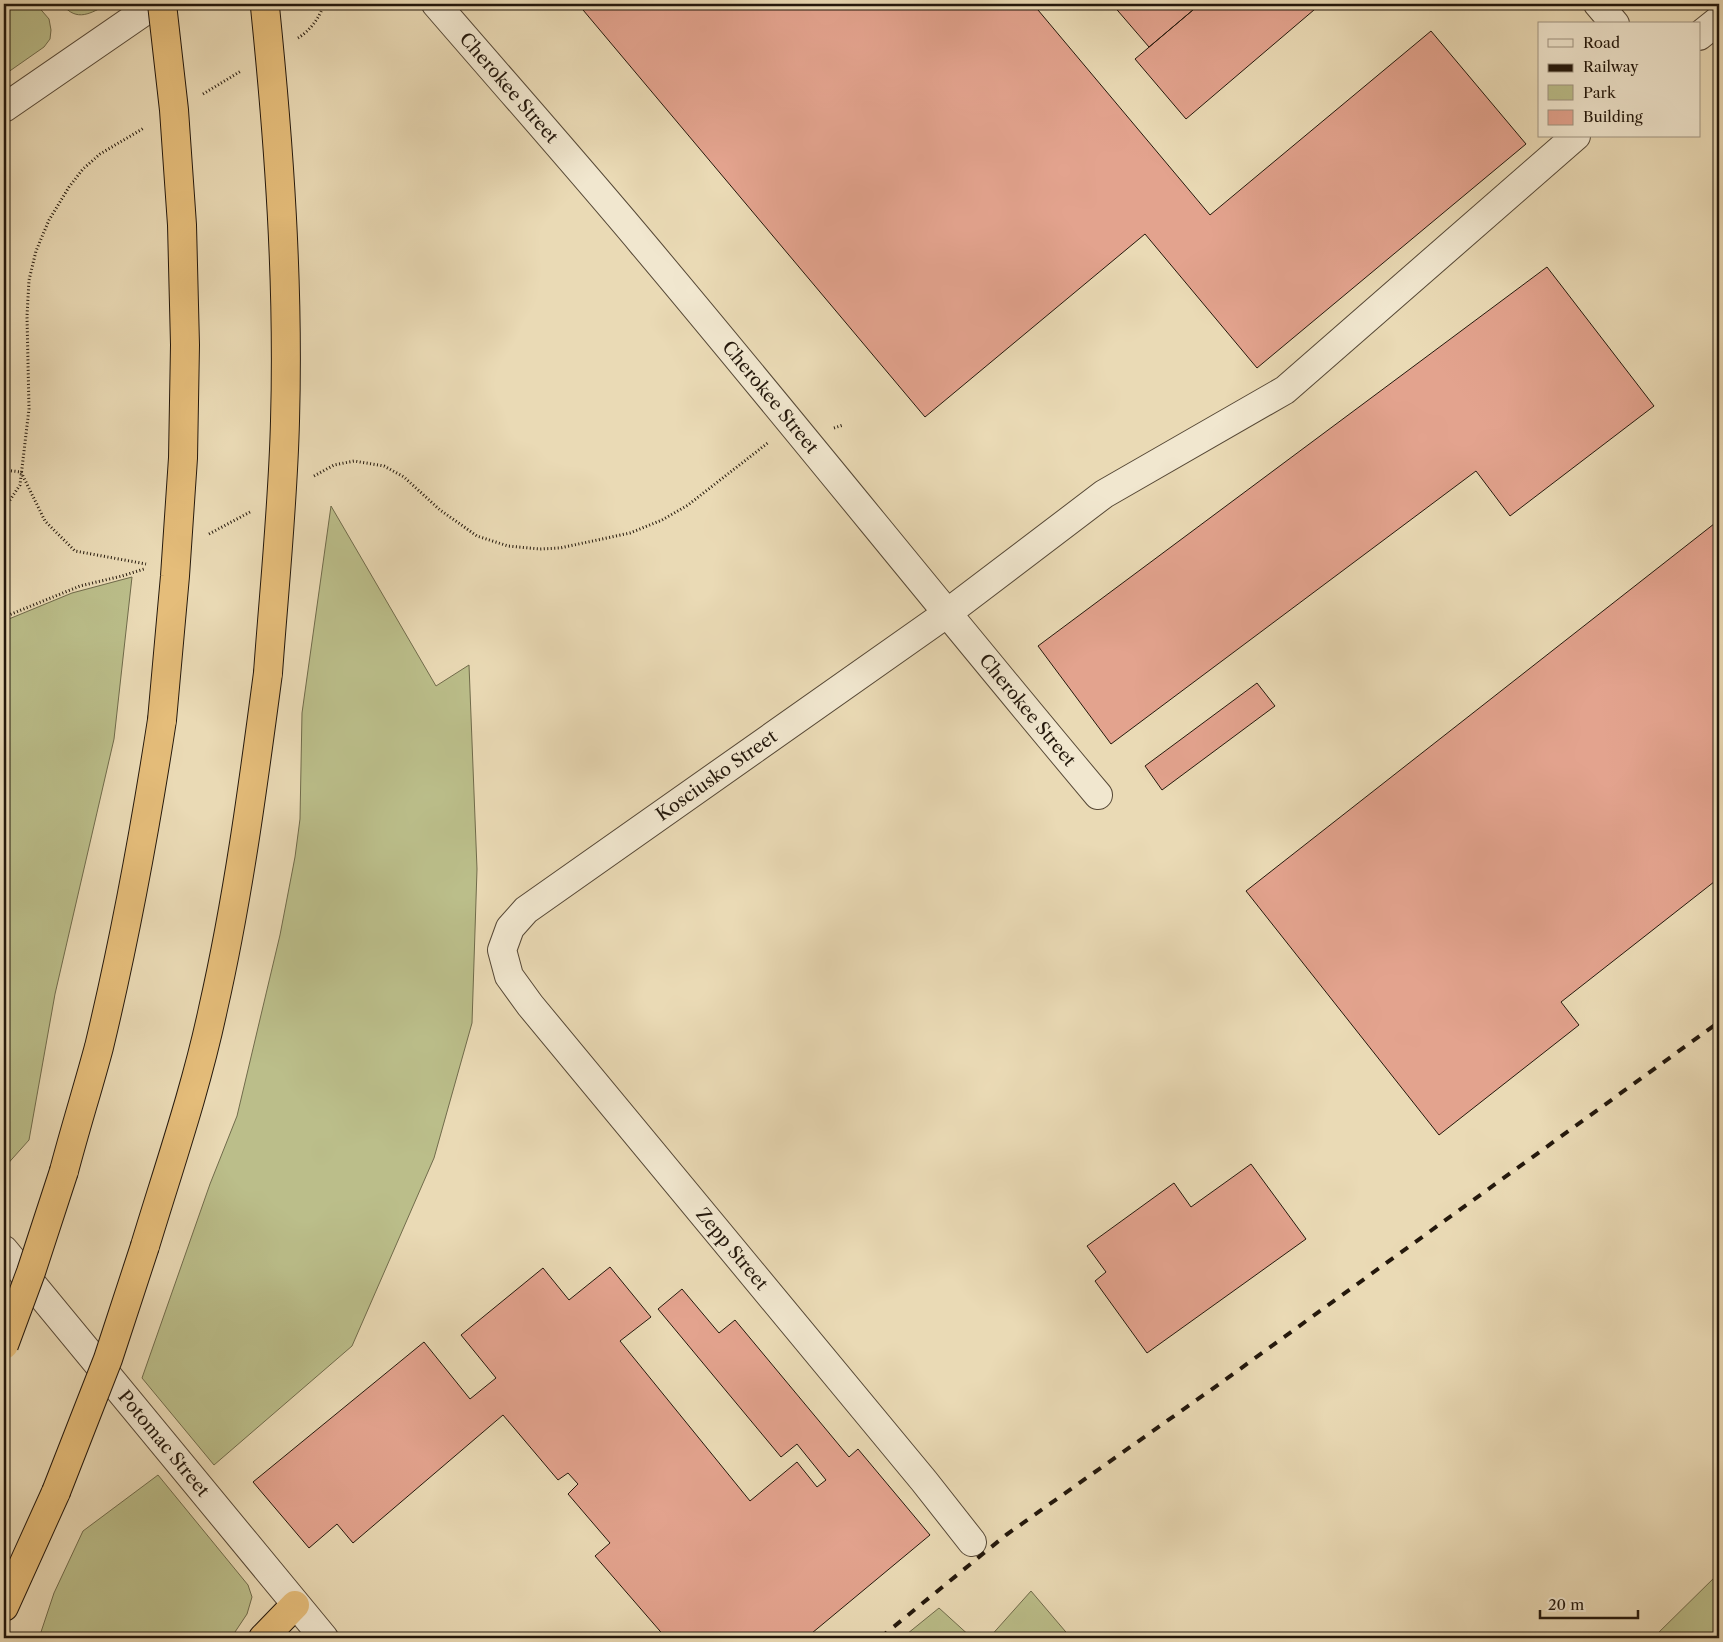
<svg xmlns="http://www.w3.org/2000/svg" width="1723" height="1642" viewBox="0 0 1723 1642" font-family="'Libre Caslon Text',serif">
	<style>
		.green { fill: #bbbe8a; stroke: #706b4b }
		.building { fill: #e3a38e; stroke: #24180c }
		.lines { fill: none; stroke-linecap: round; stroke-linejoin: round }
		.minor-casing { stroke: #564836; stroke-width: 30 }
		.highway-casing { stroke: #24180c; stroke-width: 30 }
		.path { stroke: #24180c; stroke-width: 3; stroke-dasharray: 1 2.5; stroke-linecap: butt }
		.minor { stroke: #f1e7cf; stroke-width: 28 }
		.highway { stroke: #e5bd7a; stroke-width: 28 }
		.rail { stroke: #24180c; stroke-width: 4; stroke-dasharray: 9 9; stroke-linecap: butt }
		.highway-bridge-casing { stroke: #24180c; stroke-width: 30; stroke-linecap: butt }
		.highway-bridge { stroke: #e5bd7a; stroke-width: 28 }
		.labels { text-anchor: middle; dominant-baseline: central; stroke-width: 4.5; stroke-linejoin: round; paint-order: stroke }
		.street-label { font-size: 18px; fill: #24180c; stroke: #f1e7cf }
	</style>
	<rect width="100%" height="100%" fill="#eadab5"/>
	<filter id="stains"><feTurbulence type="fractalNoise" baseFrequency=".004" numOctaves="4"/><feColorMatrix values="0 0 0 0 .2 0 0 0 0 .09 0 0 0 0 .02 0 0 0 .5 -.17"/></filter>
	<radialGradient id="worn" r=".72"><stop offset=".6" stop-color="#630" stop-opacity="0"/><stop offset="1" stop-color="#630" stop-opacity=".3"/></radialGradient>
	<path class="green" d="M4 4H36L49 19 51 30 50 39 44 47 4 75Z
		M62 4H108C91 13 77 23 62 4Z
		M331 506 436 686 469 665 477 869 472 1023 434 1158 352 1346 214 1465 142 1378 210 1184 237 1116 280 935 295 857 300 819 302 713Z
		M132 577 114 739 55 994 29 1140 4 1168V621L72 593Z
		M158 1475 248 1585 252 1597 247 1614 231 1638H39L54 1593 83 1531Z
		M1719 1573V1638H1653Z
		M1031 1591 1071 1638H989Z
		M939 1608 972 1638H902Z"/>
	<path class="building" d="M578 4H1045L1038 10 1210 215 1431 31 1526 144 1257 368 1145 234 925 417Z
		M1112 4H1200L1149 47Z
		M1200 4H1321L1186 119 1135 59Z
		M1547 267 1654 406 1510 516 1476 471 1111 744 1038 646Z
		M1719 520V878L1561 1002 1579 1025 1439 1135 1246 891Z
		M1257 683 1275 706 1162 790 1145 766Z
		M1251 1164 1306 1239 1147 1353 1095 1281 1106 1272 1087 1246 1174 1183 1191 1207Z
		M610 1267 651 1317 620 1341 750 1501 797 1462 817 1487 826 1480 797 1444 781 1457 658 1309 682 1289 719 1333 735 1320 849 1457 858 1449 930 1535 806 1638H666L595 1556 610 1543 568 1494 578 1484 568 1473 558 1480 503 1415 353 1543 337 1524 309 1548 253 1482 424 1342 470 1399 496 1378 461 1335 543 1268 569 1300Z"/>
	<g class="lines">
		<defs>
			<g id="minor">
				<path id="s1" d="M436 4C505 84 575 163 642 243 796 426 945 613 1098 795"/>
				<path d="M1598 4 1615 24"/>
				<path d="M1699 36 1719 20"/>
				<path d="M4 108 155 4"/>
				<path id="s2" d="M4 1250 324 1638"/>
				<path id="s3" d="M972 1542 924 1481 530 1005 509 976 502 950 510 928 526 910 946 614 1104 494 1285 390 1576 136"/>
			</g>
			<path id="highway" d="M64 1171C75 1129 88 1088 99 1047 125 939 145 830 162 720
				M145 1246C169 1167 196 1089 213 1009 238 899 253 786 268 673
				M4 1607 56 1492
				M263 1638 295 1605"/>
		</defs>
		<use href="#minor" class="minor-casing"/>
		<use href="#highway" class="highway-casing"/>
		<path class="path" d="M298 38C310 31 320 17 324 4
			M203 94 241 71
			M834 428 843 425
			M4 470 21 472 45 521 75 551 146 564
			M314 476 334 465 354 461 384 466 404 477 440 510 477 536 508 546 540 549 560 548 630 533 662 520 688 505 769 442
			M4 509 20 485 29 409 27 316 29 280 36 251 49 220 69 187 83 169 100 154 144 128
			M209 534 250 512
			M4 617 80 586 122 576 144 569"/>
		<use href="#minor" class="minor"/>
		<use href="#highway" class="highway"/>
		<path class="rail" d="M880 1638 1006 1535 1222 1382 1719 1022"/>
		<defs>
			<path id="highway-bridge" d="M265 7C279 144 289 283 285 421 283 505 274 590 268 673
				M162 720 175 576 183 458 185 345 182 225 174 110 162 4
				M4 1345 31 1272 64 1171
				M56 1492 108 1359 145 1246"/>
		</defs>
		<use href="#highway-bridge" class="highway-bridge-casing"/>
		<use href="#highway-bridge" class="highway-bridge"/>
	</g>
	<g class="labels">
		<g class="street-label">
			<text stroke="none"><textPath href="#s1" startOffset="111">Cherokee Street</textPath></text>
			<text stroke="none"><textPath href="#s1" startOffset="516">Cherokee Street</textPath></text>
			<text stroke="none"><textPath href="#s1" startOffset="921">Cherokee Street</textPath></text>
			<text stroke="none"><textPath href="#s3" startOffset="1039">Kosciusko Street</textPath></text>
			<text transform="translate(732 1249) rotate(50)">Zepp Street</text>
			<text stroke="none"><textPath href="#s2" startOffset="251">Potomac Street</textPath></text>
		</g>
	</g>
	<rect width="1723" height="1642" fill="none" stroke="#eadab5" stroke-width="20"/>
	<rect x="5" y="5" width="1713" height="1632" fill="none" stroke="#24180c" stroke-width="2.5"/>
	<rect x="10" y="10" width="1703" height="1622" fill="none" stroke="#24180c"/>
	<rect x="1538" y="22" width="162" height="115" fill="#f1e7cf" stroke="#9f9481"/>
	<rect x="1548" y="39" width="25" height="8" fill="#f1e7cf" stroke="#9f9481"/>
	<text x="1583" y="48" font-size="15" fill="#24180c">Road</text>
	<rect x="1548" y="64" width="25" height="8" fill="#24180c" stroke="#9f9481"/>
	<text x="1583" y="72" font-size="15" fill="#24180c">Railway</text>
	<rect x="1548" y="85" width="25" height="15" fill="#bbbe8a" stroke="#9f9481"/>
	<text x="1583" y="98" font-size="15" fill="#24180c">Park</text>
	<rect x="1548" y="110" width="25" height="15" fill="#e3a38e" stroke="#9f9481"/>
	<text x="1583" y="122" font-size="15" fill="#24180c">Building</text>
	<path d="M1540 1610v8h98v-8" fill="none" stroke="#24180c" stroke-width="2.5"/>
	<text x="1548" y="1610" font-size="15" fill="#24180c" stroke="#f1e7cf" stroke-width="4" paint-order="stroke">20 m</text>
	<rect width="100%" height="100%" filter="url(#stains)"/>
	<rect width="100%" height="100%" fill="url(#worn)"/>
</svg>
